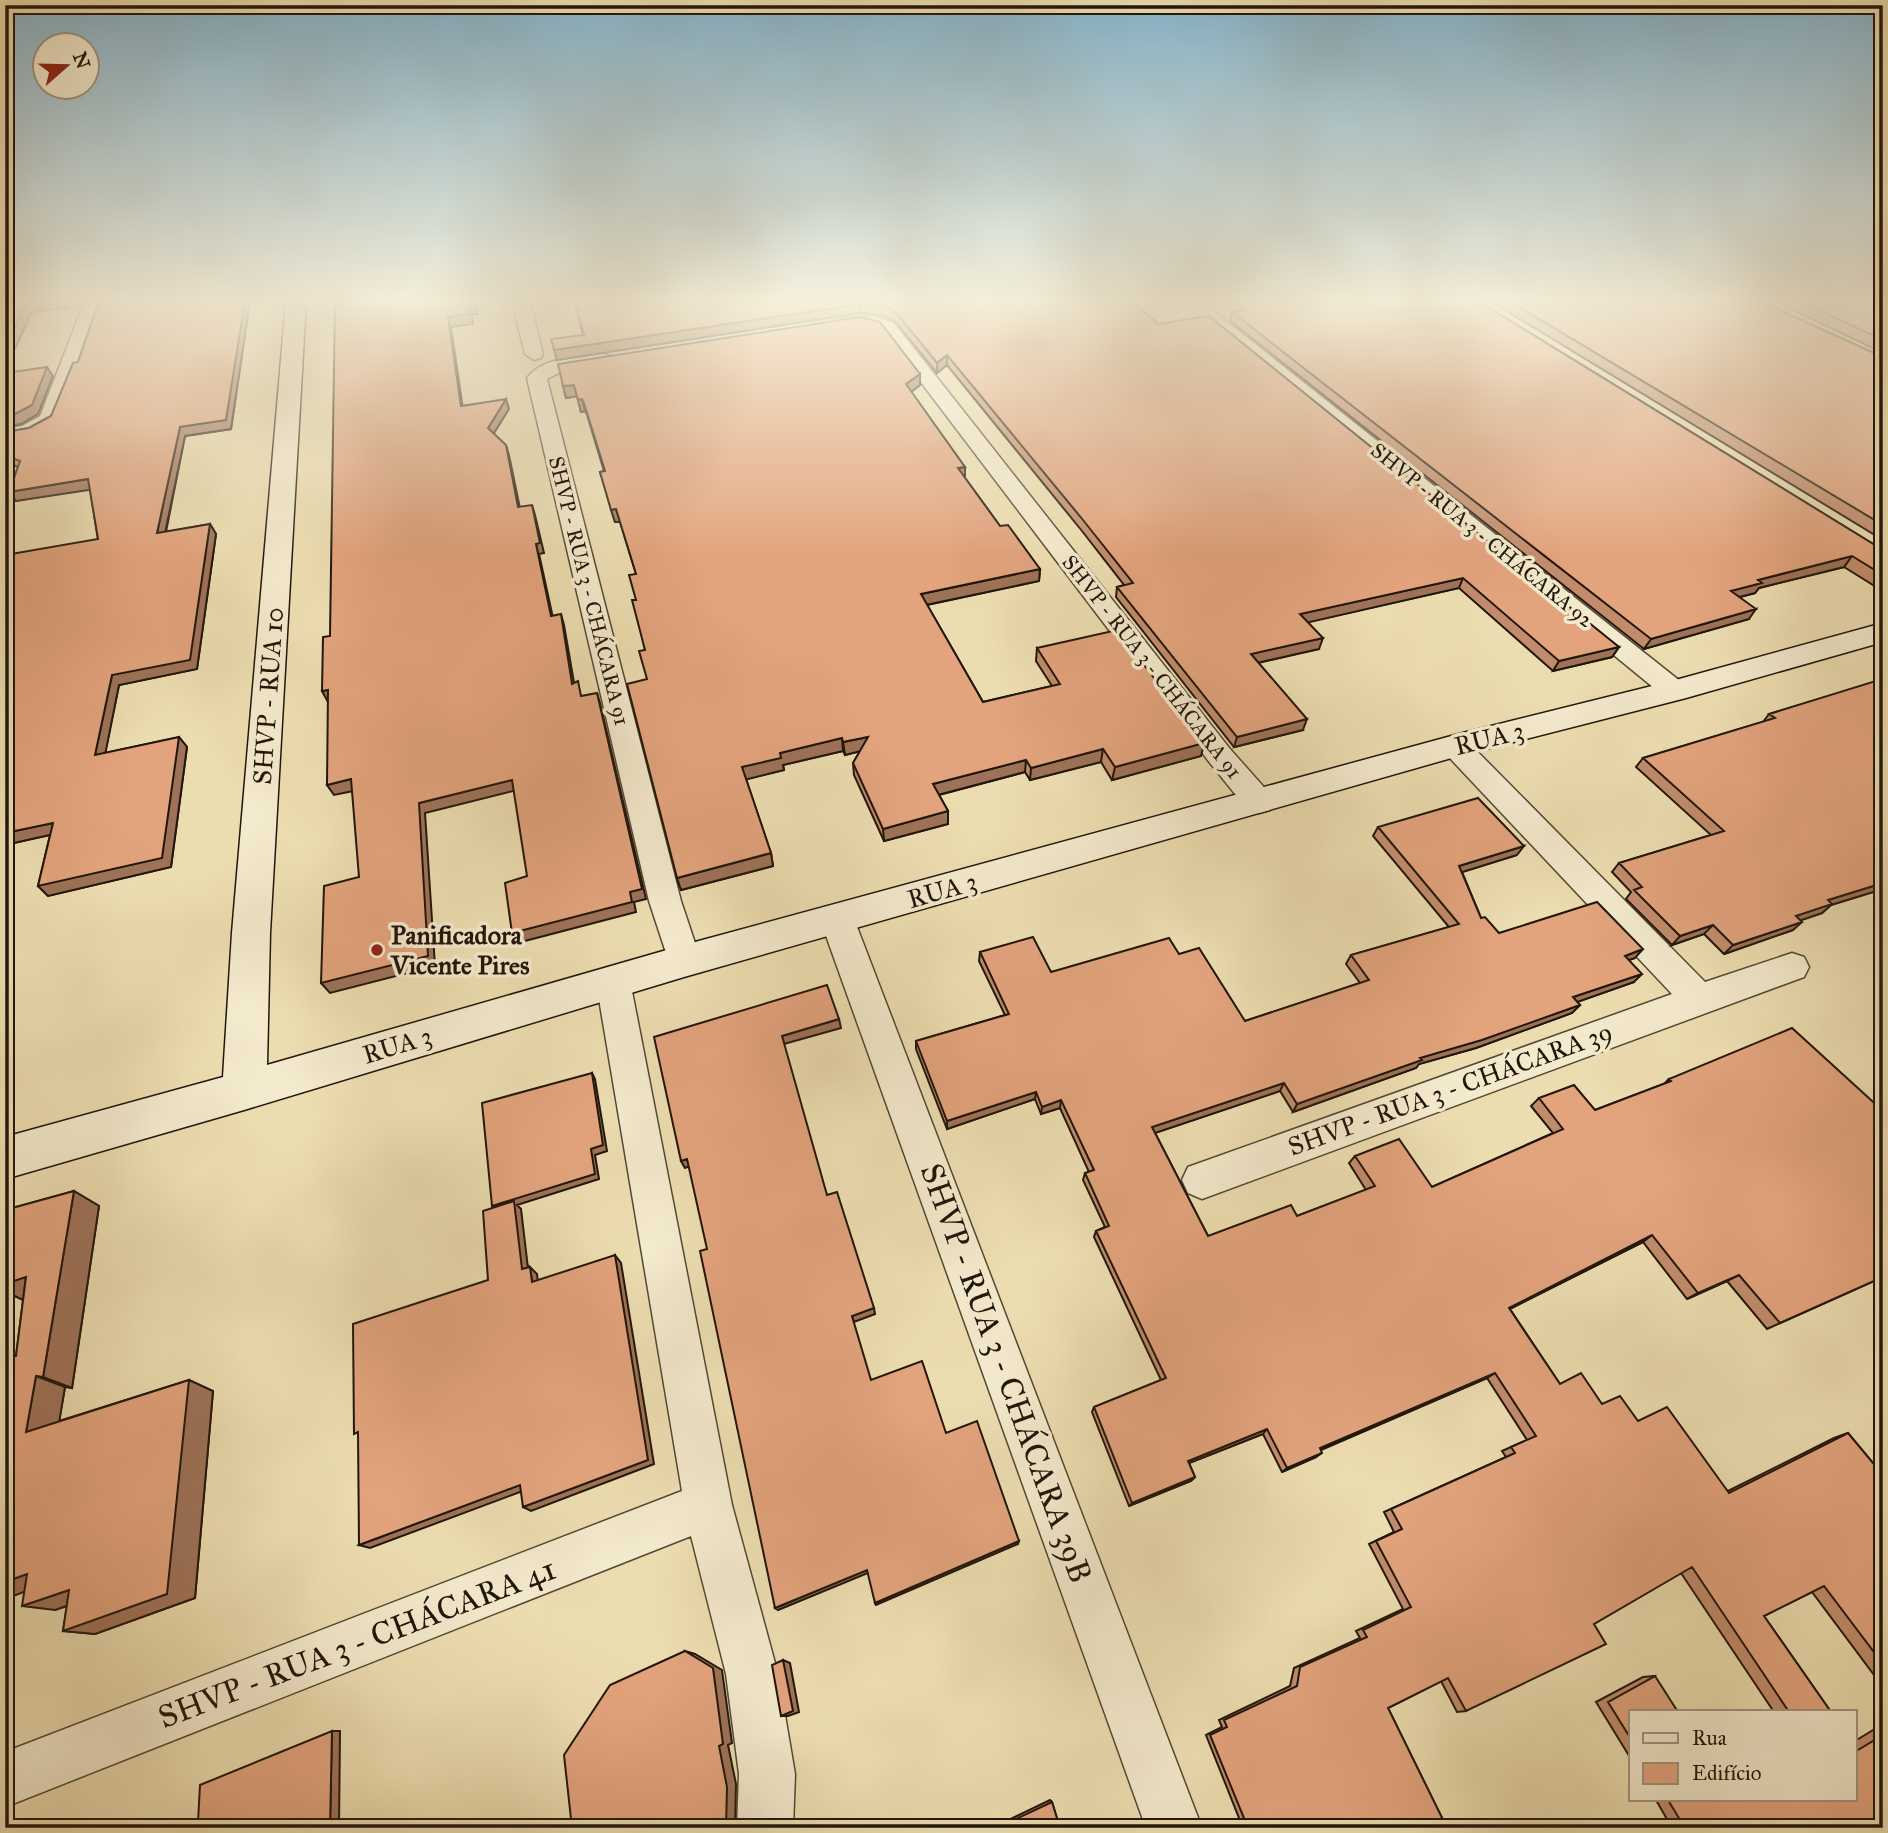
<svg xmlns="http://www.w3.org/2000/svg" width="1888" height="1833" viewBox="0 0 1888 1833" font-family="'IM FELL Great Primer',serif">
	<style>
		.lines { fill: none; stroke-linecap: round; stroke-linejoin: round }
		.street-casing { stroke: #544834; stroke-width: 3 }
		.secondary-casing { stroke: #21160b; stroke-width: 3 }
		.street { fill: #f3e9cc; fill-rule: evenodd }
		.secondary { fill: #f3e9cc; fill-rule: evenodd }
		.wall { fill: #c28c6c; stroke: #21160b; stroke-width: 2 }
		.shaded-wall { fill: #9e7258; stroke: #21160b; stroke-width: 2 }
		.building { fill: #e2a37d; stroke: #21160b; stroke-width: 2 }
		.poi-dot { fill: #8f2418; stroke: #f3e9cc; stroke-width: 2.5 }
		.labels { text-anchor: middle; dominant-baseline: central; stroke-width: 7; stroke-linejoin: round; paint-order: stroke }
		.far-street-label { font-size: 21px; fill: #21160b; stroke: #f3e9cc }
		.street-label { font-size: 26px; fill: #21160b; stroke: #f3e9cc }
		.poi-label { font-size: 26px; font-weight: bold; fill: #21160b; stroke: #f3e9cc; text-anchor: start }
		.near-street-label { font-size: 32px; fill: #21160b; stroke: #f3e9cc }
	</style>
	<rect width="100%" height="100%" fill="#ecddb0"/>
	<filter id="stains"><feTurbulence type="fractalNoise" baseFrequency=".00286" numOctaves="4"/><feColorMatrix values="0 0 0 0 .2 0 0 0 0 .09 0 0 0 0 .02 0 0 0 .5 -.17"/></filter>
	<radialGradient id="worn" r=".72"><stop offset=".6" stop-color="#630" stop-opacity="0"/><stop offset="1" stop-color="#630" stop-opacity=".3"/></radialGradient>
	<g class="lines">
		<defs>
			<path id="street" d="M85 301H103L56 423 35 435 5 441V429L22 426 40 416Z
				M512 301H530L543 354 541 358 534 360 525 354Z
				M1182 301H1201L1685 685 1689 691 1685 697 1675 700 1665 697Z
				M872 316 894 323 1230 749 1270 794 1274 802 1270 810 1259 813 1248 810 1210 763 882 331C864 324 836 336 827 325L836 320Z
				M603 354 610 356 613 360 610 364 563 371 547 379 681 901 701 961 696 971 684 975 672 971 649 901 527 378C544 356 578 357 603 354Z
				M1455 736 1465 739 1705 982 1792 953 1804 957 1809 967 1804 977 1202 1199 1188 1193 1182 1180 1188 1167 1672 994 1445 753 1441 746 1445 739Z
				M837 906 849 910 854 919 1202 1828H1146L820 919 825 910Z
				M613 967 625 971 630 981 732 1505 778 1674 795 1774 793 1828H737L739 1774 726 1674 691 1536 5 1807V1752L682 1491 596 981 601 971Z"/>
			<path id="secondary" d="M286 301H306L270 933 267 1065 684 945 1455 735 1672 681 1883 623V642L1686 698 1455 757 684 977 244 1110 5 1179V1137L223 1077 232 933Z"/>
		</defs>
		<use href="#street" class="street-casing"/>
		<use href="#secondary" class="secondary-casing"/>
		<use href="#street" class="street"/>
		<use href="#secondary" class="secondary"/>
	</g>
	<path class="wall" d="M99 301H250L231 429 185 436 166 532 210 524 216 534 197 669 119 685 105 753 179 737 187 747 171 867 48 896 38 886 50 835 5 845 98 539 90 489 16 501 9 492 18 467 5 461V432L29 428 51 416 78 362Z
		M574 301H1132L1158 324 1619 647 1612 657 1553 671 1459 588 1307 622 1319 649 1258 663 1303 730 1234 747 1116 597 1117 587 1124 585 1082 531 947 365 937 373 895 321 881 315 861 313 557 360 583 335Z
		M1221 301H1478L1883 550V585H1873L1844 567 1759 588 1755 593 1740 597 1749 619 1644 649 1230 321 1232 312 1234 311Z
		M1490 301H1759L1883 357V540Z
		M1774 301H1883V353Z
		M920 385 911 392 965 478 1000 526 1040 569 1039 581 927 605 983 702 1052 686 1036 661 1037 648 1204 743 1201 756 1112 780 1101 762 1030 780 1025 772 939 795 948 811V824L884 841 854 775 853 763 860 751 845 755 843 751 783 765 784 770 746 779 771 853 773 866 681 890 677 878 647 679 645 650 636 600V574L620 522H615L600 472 604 471 587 415 585 411 581 412 577 396 566 398 563 386Z
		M1883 680V889L1831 905 1822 913 1801 920 1793 930 1724 954 1704 934 1672 945 1626 899 1631 892 1612 872 1619 863 1711 835 1636 767 1643 758 1763 722 1769 714Z
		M1378 827 1517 855 1462 872 1481 918 1499 933 1635 958 1629 960 1634 982 1577 1002 1580 1005 1572 1013 1476 1048 1419 1064 1416 1068 1293 1112 1280 1091 1155 1133 1208 1236 1297 1216 1366 1190 1349 1163 1355 1156 1432 1187 1553 1133 1531 1106 1539 1098 1595 1110 1664 1084 1669 1079 1883 1277 1767 1329 1727 1281 1687 1299 1643 1242 1510 1309 1560 1384 1638 1421 1728 1491 1834 1438 1848 1433 1883 1475V1687L1812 1592 1764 1616 1831 1712H1774L1681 1573 1594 1624 1466 1711 1457 1712 1441 1681 1388 1708 1447 1828H1243L1206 1735 1222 1727 1219 1720 1290 1686 1294 1668 1360 1638 1356 1631 1403 1609 1369 1544 1394 1532 1384 1512 1506 1457 1502 1451 1527 1440 1487 1378 1320 1450 1316 1457 1282 1472 1263 1434 1189 1463 1195 1477 1191 1481 1129 1506 1092 1412 1094 1407 1161 1380 1094 1237 1096 1231 1105 1227 1083 1180 1085 1173 1089 1172 1060 1108 1041 1114 1035 1099 947 1129 916 1049V1041L1005 1015 979 961 980 952 1051 972 1179 954 1245 1021 1360 983 1346 964 1351 955 1449 927 1373 836Z
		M74 1191 99 1206 72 1388 65 1387 59 1421 189 1380 213 1391 195 1598 95 1634 63 1631 67 1606 55 1610 24 1592 16 1356 23 1300 11 1294 5 1296V1210Z
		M1655 1676 1631 1712V1759L1596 1702 1643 1677Z
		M1883 1724V1828H1672L1656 1800H1855V1741Z
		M1050 1800 1052 1802 1060 1828H992Z"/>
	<path class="shaded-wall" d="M51 301H84L80 306 32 312 5 370V348L26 304Z
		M245 301H250L231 429 185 436 163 543 157 533 180 427Z
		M473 301H481L483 308 476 309 477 314H472L473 324 451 327 464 416 461 406 448 317 469 305Z
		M860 304 861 313 557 360 554 350Z
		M947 355V365L937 373V363Z
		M47 367 53 376 38 414 21 424 5 427V416Z
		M920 374V385L906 396V384Z
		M574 385 577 396 566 398 563 386Z
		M506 399 509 409 491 438 488 428Z
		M582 399 585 411 581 412 578 400Z
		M506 445 509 455 522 518 518 507Z
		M965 467V479L958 468Z
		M88 479 95 489 16 501 9 492Z
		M532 505 535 515 544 553 539 554 555 627 551 616 536 544Z
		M616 509 620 522H615L611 510Z
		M210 524 216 534 197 669 119 685 103 765 95 755 112 675Z
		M1852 556 1844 567 1759 588 1755 593 1724 601 1731 591 1758 580Z
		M1040 569 1039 581 921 606V594Z
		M1463 578 1459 588 1297 625 1300 614Z
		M1756 609 1749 619 1644 649 1651 639Z
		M561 614 564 625 576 694 572 684Z
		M1323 638 1319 649 1248 665 1251 654Z
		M1619 647 1612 657 1553 671 1559 661Z
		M328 690V702L322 691Z
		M597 693 600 703 646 899 634 902 636 912 517 943 512 933 630 892Z
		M1307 719 1303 730 1234 747 1237 737Z
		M179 737 187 747 171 867 48 896 38 886Z
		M868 737 869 749 845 755 843 742Z
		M842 738 843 751 783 765 784 770 744 780 742 767 780 753Z
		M1204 743 1201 756 1112 780 1115 767Z
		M1103 749 1101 762 1030 780 1031 768Z
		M1026 760 1025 772 934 796 933 784Z
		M351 779 358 790 334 795 327 785Z
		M512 780 517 790 425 813 435 966 330 993 321 983 419 803Z
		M948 811V824L884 841 883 829Z
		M53 823 63 832 5 845V833Z
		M1524 846 1517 855 1453 875 1459 866Z
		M771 853 773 866 681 890 677 878Z
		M1883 883V889L1831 905 1822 913 1787 925 1796 916 1828 900Z
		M1802 922 1793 930 1724 954 1733 945Z
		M1713 925 1704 934 1672 945 1680 936Z
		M1643 949 1635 958 1617 964 1625 956Z
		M1642 974 1634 982 1566 1006 1573 997Z
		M1580 1005 1572 1013 1476 1048 1419 1064 1416 1068 1293 1112 1297 1104 1420 1058Z
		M839 1019 841 1028 784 1044 782 1036Z
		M592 1073 595 1079 607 1151 595 1155 599 1179 517 1205 521 1209 529 1277 522 1269 496 1212 492 1206Z
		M1284 1083 1280 1091 1149 1135 1152 1127Z
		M1036 1092 1035 1099 947 1129V1121Z
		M1061 1100 1060 1108 1041 1114 1042 1107Z
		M687 1159 690 1166 685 1168 681 1161Z
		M74 1191 99 1206 72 1388 43 1377Z
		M1652 1235 1643 1242 1501 1313 1509 1308Z
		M615 1255 621 1263 654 1464 531 1511 523 1507Z
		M530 1267 537 1274 539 1290 532 1282Z
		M1739 1275 1727 1281 1687 1299 1698 1293Z
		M26 1277 23 1300 11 1294 5 1296V1280Z
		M874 1308 875 1314 854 1322 852 1316Z
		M1495 1373 1487 1378 1314 1453 1320 1448Z
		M36 1376 65 1387 56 1441 26 1432Z
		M189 1380 213 1391 195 1598 95 1634 63 1631Z
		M1267 1429 1263 1434 1184 1465 1188 1461Z
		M1322 1453 1316 1457 1282 1472 1287 1468Z
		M1195 1477 1191 1481 1129 1506 1132 1503Z
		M520 1485 528 1489 370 1548 359 1545Z
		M1019 1541 1018 1544 876 1605 875 1603Z
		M867 1570 868 1573 778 1610 775 1608Z
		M27 1574 59 1579 5 1599V1582Z
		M69 1590 100 1594 55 1610 22 1606Z
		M685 1651 695 1654 722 1670 732 1743 728 1745 736 1784 735 1828H726Z
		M783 1660 790 1663 799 1712 788 1716H781Z
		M332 1731H340L339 1828H330Z"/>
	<path class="building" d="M5 301H51L26 304 5 348Z
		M99 301H245L226 420 180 427 157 533 210 524 190 660 112 675 95 755 179 737 162 858 38 886 53 823 5 833V555L98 539 88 479 9 492 20 461 5 455V432L29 428 51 416 73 363 78 362Z
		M335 301H473L474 304 469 305 470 314 448 317 461 406 506 399 488 428 506 445 518 507 532 505 540 543 536 544 551 616 561 614 572 684 578 681 581 696 597 693 642 889 630 892 632 902 512 933 505 883 527 876 512 780 419 803 428 956 321 983 324 886 359 877 351 779 327 785 328 690 322 691 323 637 330 636Z
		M574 301H1132L1158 324 1209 316 1619 647 1559 661 1463 578 1300 614 1323 638 1251 654 1307 719 1237 737 1117 587 1133 583 1083 520 947 355 937 363 895 311 881 306 860 304 554 350 551 339 584 335Z
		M1234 301H1478L1883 550V575L1852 556 1758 580 1762 583 1731 591 1756 609 1651 639 1232 312 1245 310Z
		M1509 301H1759L1883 357V525Z
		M1799 301H1883V340Z
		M860 317 880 322 920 374 906 384 965 467 958 468 1000 526 1008 525 1040 569 921 594 983 702 1060 684 1037 648 1117 630 1204 743 1115 767 1103 749 1031 768 1026 760 933 784 948 811 883 829 853 763 868 737 843 742 842 738 780 753 781 758 742 767 771 853 677 878 627 684 647 679 639 651 645 650 632 600H636L629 575 636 574 616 509 611 510 600 472 605 471 584 403 582 399 578 400 574 385 563 386 558 364Z
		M47 367 32 405 15 414 5 416V373Z
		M1882 679 1883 883 1828 900 1832 904 1796 916 1802 922 1733 945 1713 925 1680 936 1634 890 1642 887 1619 863 1724 831 1643 758 1775 718 1769 714Z
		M1478 798 1524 846 1459 866 1481 918 1485 917 1499 933 1597 902 1643 949 1625 956 1642 974 1573 997 1580 1005 1482 1040 1420 1058 1422 1060 1297 1104 1284 1083 1152 1127 1208 1236 1291 1205 1297 1216 1375 1186 1355 1156 1399 1139 1432 1187 1563 1129 1539 1098 1574 1085 1595 1110 1671 1081 1669 1079 1792 1028 1883 1111V1277L1780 1323 1739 1275 1698 1293 1652 1235 1509 1308 1560 1384 1581 1373 1602 1404 1620 1396 1638 1421 1667 1407 1729 1493 1848 1433 1883 1475V1664L1824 1586 1764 1616 1831 1712H1789L1692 1567 1594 1624 1606 1644 1466 1711 1448 1678 1388 1708 1447 1828H1248L1210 1735 1227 1727 1224 1720 1297 1686 1300 1667 1367 1637 1363 1630 1411 1607 1376 1541 1402 1529 1391 1509 1515 1453 1511 1447 1536 1436 1495 1373 1320 1448 1322 1453 1287 1468 1267 1429 1188 1461 1195 1477 1132 1503 1094 1407 1166 1378 1096 1231 1109 1226 1085 1173 1094 1170 1061 1100 1042 1107 1036 1092 947 1121 916 1041 1009 1014 980 952 1033 937 1051 972 1169 938 1179 954 1199 948 1245 1021 1369 980 1351 955 1459 924 1378 827Z
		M827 985 839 1019 782 1036 827 1195 837 1192 874 1308 852 1316 871 1380 922 1361 946 1433 977 1421 1019 1541 875 1603 867 1570 775 1608 700 1251 707 1249 687 1159 681 1161 654 1037Z
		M592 1073 603 1145 591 1149 595 1174 492 1206 482 1103Z
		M74 1191 43 1377 36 1376 26 1432 189 1380 167 1594 63 1631 69 1590 22 1606 27 1574 5 1582V1359L16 1356 26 1277 5 1284V1210Z
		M514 1201 522 1269 530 1267 532 1282 615 1255 648 1460 523 1507 520 1485 359 1545 358 1432 354 1434 353 1324 488 1280 483 1211Z
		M685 1651 713 1668 723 1744 719 1746 727 1787 726 1828H572L564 1755 610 1685Z
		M783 1660 793 1711 781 1716 772 1665Z
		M1655 1676 1678 1712H1631V1739L1608 1702Z
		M332 1731 330 1828H186L198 1822 200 1785Z
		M1883 1735V1828H1685L1668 1800H1855V1746L1858 1750Z
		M1052 1802 1060 1828H997Z"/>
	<linearGradient id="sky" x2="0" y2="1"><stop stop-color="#88b7cf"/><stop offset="0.54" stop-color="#f6f0db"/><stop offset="1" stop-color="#f6f0db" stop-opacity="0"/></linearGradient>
	<rect width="1888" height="557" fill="url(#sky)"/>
	<circle class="poi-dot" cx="377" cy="950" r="7"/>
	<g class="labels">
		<g class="far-street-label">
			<text transform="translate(1482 535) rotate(39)">SHVP - RUA 3 - CHÁCARA 92</text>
			<text transform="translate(589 591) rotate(76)">SHVP - RUA 3 - CHÁCARA 91</text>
			<text transform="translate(1152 667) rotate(52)">SHVP - RUA 3 - CHÁCARA 91</text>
		</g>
		<g class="street-label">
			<text transform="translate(268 696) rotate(-86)">SHVP - RUA 10</text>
			<text transform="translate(1489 738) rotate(-14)">RUA 3</text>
			<text transform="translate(942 890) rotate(-16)">RUA 3</text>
			<text transform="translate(397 1045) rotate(-17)">RUA 3</text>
			<text transform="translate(1450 1089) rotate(-20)">SHVP - RUA 3 - CHÁCARA 39</text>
		</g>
		<g class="poi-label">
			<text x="391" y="935">Panificadora<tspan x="391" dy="30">Vicente Pires</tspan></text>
		</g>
		<g class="near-street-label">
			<text transform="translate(1006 1373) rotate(70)">SHVP - RUA 3 - CHÁCARA 39B</text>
			<text transform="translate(357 1643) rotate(-21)">SHVP - RUA 3 - CHÁCARA 41</text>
		</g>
	</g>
	<rect width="1888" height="1833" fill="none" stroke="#ecddb0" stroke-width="28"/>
	<rect x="7" y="7" width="1874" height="1819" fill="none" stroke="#21160b" stroke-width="3.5"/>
	<rect x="14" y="14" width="1860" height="1805" fill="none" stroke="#21160b" stroke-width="2"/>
	<rect x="1629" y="1710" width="228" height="91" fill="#f3e9cc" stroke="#9f957f" stroke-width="2"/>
	<rect x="1643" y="1733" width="35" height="10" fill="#f3e9cc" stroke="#9f957f" stroke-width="2"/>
	<text x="1692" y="1745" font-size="21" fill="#21160b">Rua</text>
	<rect x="1643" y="1763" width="35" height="21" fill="#e2a37d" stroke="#9f957f" stroke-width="2"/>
	<text x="1692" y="1780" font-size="21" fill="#21160b">Edifício</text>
	<g transform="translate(66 66) rotate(70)"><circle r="33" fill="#f3e9cc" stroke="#9f957f" stroke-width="2"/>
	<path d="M0-5L12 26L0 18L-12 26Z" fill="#8f2418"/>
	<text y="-10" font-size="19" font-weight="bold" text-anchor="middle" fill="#21160b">N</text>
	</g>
	<rect width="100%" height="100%" filter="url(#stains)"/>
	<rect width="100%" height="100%" fill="url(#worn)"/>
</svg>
